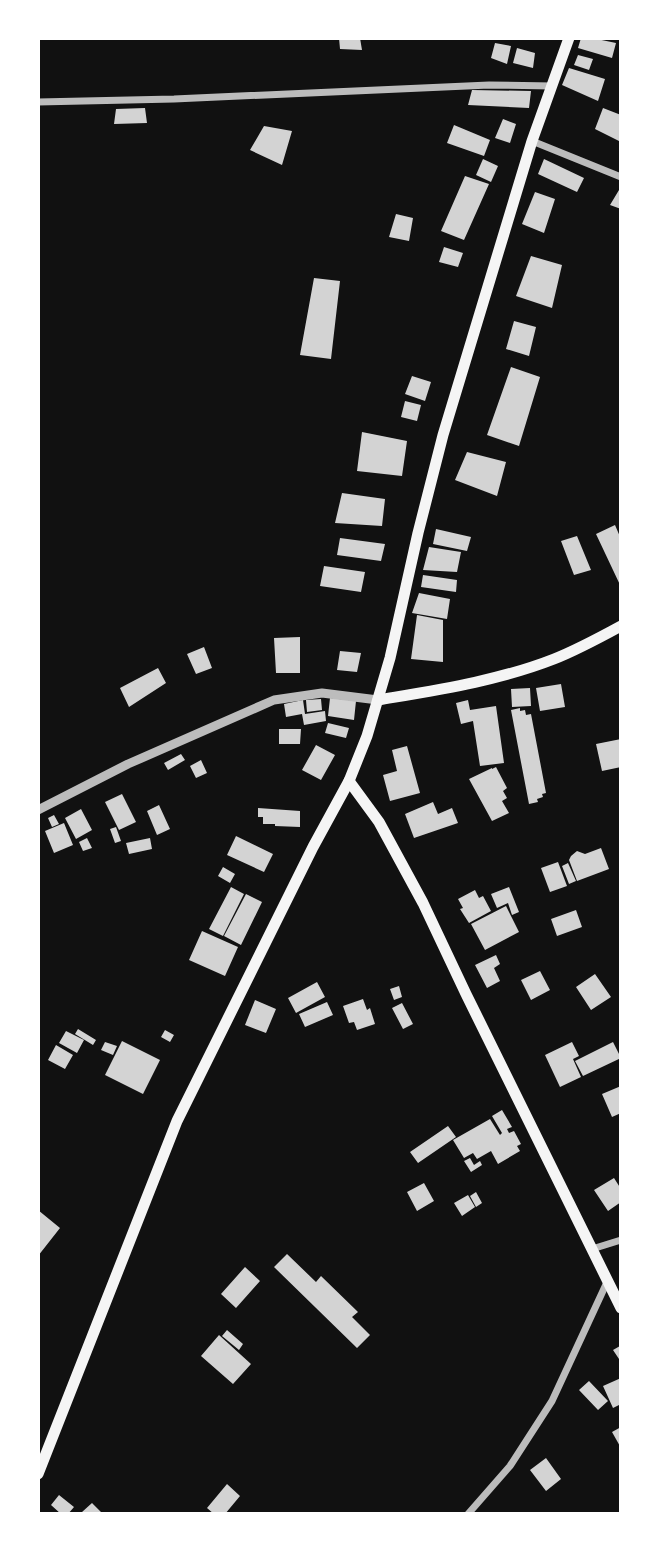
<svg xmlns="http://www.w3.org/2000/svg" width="659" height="1552" viewBox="0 0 659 1552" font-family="Commissioner,sans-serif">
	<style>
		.building { fill: #d3d3d3 }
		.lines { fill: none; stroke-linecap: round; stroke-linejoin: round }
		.minor { stroke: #bcbcbc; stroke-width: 7 }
		.tertiary { stroke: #bcbcbc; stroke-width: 9 }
		.primary { stroke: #f5f5f5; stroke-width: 11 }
		.trunk { stroke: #f5f5f5; stroke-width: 11 }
	</style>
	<rect width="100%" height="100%" fill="#111"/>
	<path class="building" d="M339 38H360L362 50 340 49Z
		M581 38H592L616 43 612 58 578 48Z
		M495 43 511 46 507 64 491 58Z
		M517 48 535 53 533 68 513 63Z
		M578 55 593 59 589 70 574 65Z
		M569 68 605 79 598 101 562 85Z
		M472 90 531 91 529 108 468 105Z
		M145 108 147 123 114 124 116 109Z
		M603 108 621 115V142L595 129Z
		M503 119 516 124 510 143 495 138Z
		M454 125 490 140 484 156 447 143Z
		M264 126 292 131 282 165 250 150Z
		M483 159 498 166 491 182 476 175Z
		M544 159 584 178 577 192 538 174Z
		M465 176 489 184 464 240 441 231Z
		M619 190 621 191V209L610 205Z
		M535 192 555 199 544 233 522 224Z
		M396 214 413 218 409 241 389 237Z
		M444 247 463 253 458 267 439 262Z
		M531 256 562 265 552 308 516 296Z
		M314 278 340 281 331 359 300 355Z
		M514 321 536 327 529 356 506 349Z
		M511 367 540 377 519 446 487 435Z
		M412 376 431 382 425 401 405 394Z
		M405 401 421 405 417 421 401 417Z
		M362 432 407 441 402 476 357 471Z
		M467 452 506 462 497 496 455 480Z
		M342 493 385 499 382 526 335 523Z
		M615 525 621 539V587L596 534Z
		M436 529 471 537 467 551 433 544Z
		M577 536 591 570 574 575 561 541Z
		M340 538 385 544 381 561 337 555Z
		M429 547 461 552 457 572 423 570Z
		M324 566 365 572 361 592 320 586Z
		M423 575 457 580 456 592 421 587Z
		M419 593 450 599 447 619 412 613Z
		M417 615 443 620V662L411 659Z
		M300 637V673H276L274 638Z
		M204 647 212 668 196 674 187 654Z
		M340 651 361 653 357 672 337 670Z
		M158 668 166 683 129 707 120 688Z
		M561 684 565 707 540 711 536 688Z
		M530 688 531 706 512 707 511 689Z
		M330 698 356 701 354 720 328 716Z
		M321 699 322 710 307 712 306 700Z
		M303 700 305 714 325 711 326 721 304 725 302 714 286 717 284 704Z
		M468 700 470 710 496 706 504 763 480 766 473 721 461 724 456 703Z
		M520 708V711L525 710 526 715 531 714 546 793 542 794 543 797 537 799 538 802 529 804 511 710Z
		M328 723 349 728 346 738 325 733Z
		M279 729H301L300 744H279Z
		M621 739V767L602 771 596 744Z
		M316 745 335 755 321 780 302 770Z
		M407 746 420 793 390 801 383 775 397 771 392 750Z
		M181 754 185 760 168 770 164 763Z
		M201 760 207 773 196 778 190 766Z
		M496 767 507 788 503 791 507 798 502 801 509 813 492 821 469 779 492 768V769Z
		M122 794 136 822 119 830 105 802Z
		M433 802 438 814 452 808 458 823 414 838 405 814Z
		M159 805 170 829 157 835 147 811Z
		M258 808 300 811V827L275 826V824H263V817H258Z
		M81 809 92 830 76 839 65 818Z
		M54 815 59 824 52 827 48 818Z
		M64 823 73 845 54 853 45 831Z
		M116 827 121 841 115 843 110 829Z
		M236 836 273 854 264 872 227 855Z
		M87 838 92 848 83 851 79 842Z
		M150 838 152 849 129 854 126 843Z
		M601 848 609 869 577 881 569 860 571 856 577 851 585 854Z
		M558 862 567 886 550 892 541 868Z
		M568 863 576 881 569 884 562 866Z
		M223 867 235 874 230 883 218 876Z
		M231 887 244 894 223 936 209 929Z
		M509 887 519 912 512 915 508 903 497 908 491 894Z
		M475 890 479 898 483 896 491 911 469 923 460 909 463 908 458 899Z
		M246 894 262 902 241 945 224 936Z
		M506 906 519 932 485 950 471 924Z
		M576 910 582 927 557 936 551 919Z
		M202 931 238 947 225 976 189 960Z
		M496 955 500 964 494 968 500 981 487 988 475 965Z
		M540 971 550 990 531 1000 521 980Z
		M595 974 611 997 591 1010 576 987Z
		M317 982 325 997 296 1013 288 998Z
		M399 986 402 997 394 1000 390 989Z
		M363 999 367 1010 370 1008 375 1024 357 1030 354 1022 349 1023 343 1006Z
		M255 1000 276 1009 266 1033 245 1025Z
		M327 1002 333 1015 305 1027 299 1014Z
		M402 1003 413 1024 403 1029 392 1008Z
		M78 1029 96 1040 93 1045 75 1034Z
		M165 1030 174 1035 170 1042 161 1037Z
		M66 1031 84 1040 77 1053 59 1043Z
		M122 1041 160 1060 143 1094 105 1075Z
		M105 1042 117 1046 113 1055 101 1050Z
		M572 1042 579 1056 573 1059 581 1077 560 1087 545 1055Z
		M613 1042 621 1058 583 1076 575 1061Z
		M56 1045 73 1055 65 1069 48 1060Z
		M621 1086V1113L612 1117 602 1094Z
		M502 1110 512 1127 507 1129 509 1133 514 1131 521 1144 517 1146 520 1151 498 1164 491 1151 477 1159 473 1153 464 1158 453 1140 490 1119 500 1135 502 1133 492 1116Z
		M448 1126 456 1137 418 1163 410 1152Z
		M470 1158 474 1165 480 1161 482 1165 471 1172 464 1161Z
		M614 1178 621 1189V1202L608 1211 594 1190Z
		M424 1183 434 1201 417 1211 407 1192Z
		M476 1192 482 1203 476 1207 470 1196Z
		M468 1195 475 1207 462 1216 454 1203Z
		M38 1210 60 1228 38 1256Z
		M287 1254 316 1282 321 1276 358 1312 352 1317 370 1335 357 1348 274 1267Z
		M245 1267 260 1281 236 1308 221 1294Z
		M227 1330 243 1344 239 1350 222 1336Z
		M219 1335 251 1364 233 1384 201 1356Z
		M620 1346 621 1348V1362L613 1350Z
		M621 1378V1404L613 1408 603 1386Z
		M589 1381 608 1401 598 1410 579 1390Z
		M621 1427V1448L612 1432Z
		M546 1458 561 1479 546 1491 530 1470Z
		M227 1484 240 1496 225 1514H214L207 1508Z
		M59 1495 74 1507 68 1514H61L51 1505Z
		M92 1503 103 1514H84L82 1512Z"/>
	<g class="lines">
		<path class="minor" d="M38 102 174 99 489 85 553 86
			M532 141 621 177
			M592 1249 621 1240
			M468 1514 510 1466 552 1401 608 1280"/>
		<path class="tertiary" d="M38 810 128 764 274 700 322 693 378 700"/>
		<path class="primary" d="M378 700C437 690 498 681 554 659 577 650 599 638 621 626
			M349 781 379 822 423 903 466 994 621 1308"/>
		<path class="trunk" d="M38 1474 177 1121 313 847 349 781 367 736 390 658 418 533 443 435 532 141 569 38"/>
	</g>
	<rect width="659" height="1552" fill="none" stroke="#ffffff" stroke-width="80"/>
</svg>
